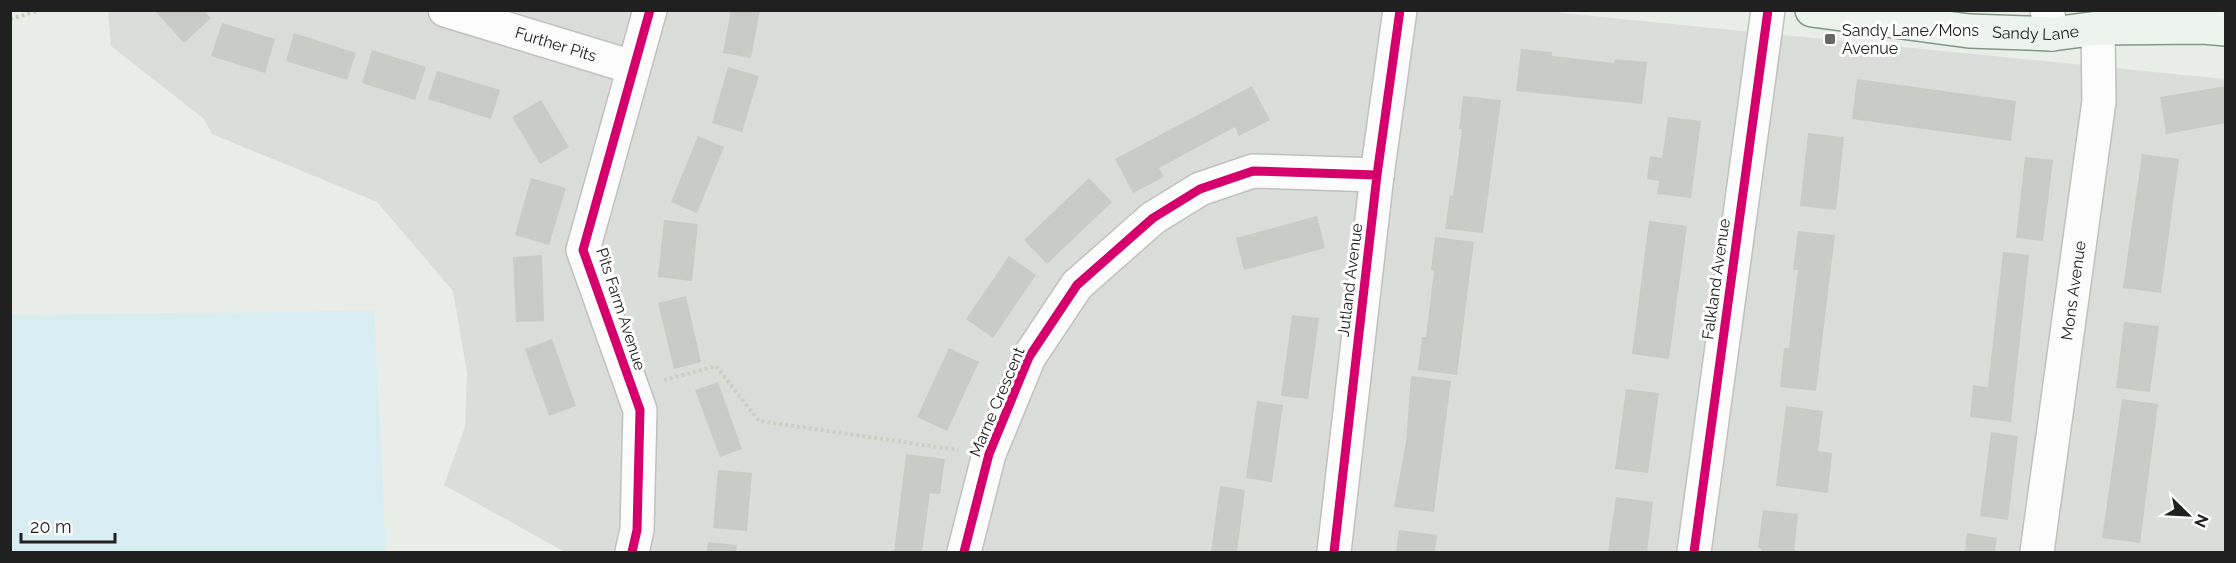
<svg xmlns="http://www.w3.org/2000/svg" width="2236" height="563" viewBox="0 0 2236 563" font-family="Raleway,sans-serif">
	<style>
		.residential { fill: #dbddda }
		.park { fill: #d7edf1 }
		.building { fill: #c8cbc6 }
		.lines { fill: none; stroke-linecap: round; stroke-linejoin: round }
		.street-casing { stroke: #c0c1bf; stroke-width: 36 }
		.secondary-casing { stroke: #829887; stroke-width: 36 }
		.path { stroke: #cbd0c2; stroke-width: 4; stroke-dasharray: 3 3; stroke-linecap: butt }
		.street { stroke: #fcfcfc; stroke-width: 33 }
		.secondary { stroke: #ecf4ed; stroke-width: 33 }
		.cycleway-casing { stroke: #fff; stroke-width: 13 }
		.cycleway { stroke: #d6006c; stroke-width: 9 }
		.poi-dot { fill: #676866; stroke: #fff; stroke-width: 2 }
		.labels { text-anchor: middle; dominant-baseline: central; stroke-width: 6; stroke-linejoin: round; paint-order: stroke }
		.poi-label { font-size: 16px; fill: #202020; stroke: #fff; text-anchor: start }
		.street-label { font-size: 16px; fill: #202020; stroke: #fff }
	</style>
	<rect width="100%" height="100%" fill="#eaeee9"/>
	<path class="residential" d="M1555 10 1562 13 2225 79 2224 552H565L444 485 465 427 467 373 453 291 377 202 212 134 204 119 111 46 108 11Z"/>
	<path class="park" d="M374 311 386 552H11V315Z"/>
	<path class="building" d="M154 10H203L211 18 184 43Z
		M731 10H760L751 58 723 53Z
		M222 23 275 39 265 73 211 56Z
		M294 33 356 53 347 80 286 61Z
		M1521 49 1552 52V56L1614 63 1615 59 1647 62 1642 104 1516 91Z
		M372 50 426 67 415 100 362 83Z
		M728 67 759 76 742 132 712 123Z
		M437 71 500 90 491 119 428 99Z
		M1857 79 2016 101 2011 141 1852 119Z
		M1252 86 1270 120 1239 136 1235 127 1159 168 1164 177 1133 193 1115 159Z
		M2226 86V123L2166 134 2160 97Z
		M1463 96 1501 100 1483 233 1445 229 1450 195 1453 196 1462 129H1459Z
		M541 100 569 147 540 164 512 117Z
		M1668 117 1701 121 1691 198 1657 194 1659 181 1647 179 1650 156 1662 158Z
		M1808 133 1844 137 1836 210 1800 206Z
		M698 136 724 147 697 213 671 202Z
		M2142 154 2179 159 2161 293 2123 288Z
		M2025 157 2053 160 2043 241 2016 238Z
		M531 178 566 188 549 245 515 235Z
		M1089 178 1112 202 1047 264 1024 240Z
		M1317 216 1325 248 1244 270 1236 238Z
		M664 220 698 224 692 281 658 277Z
		M1649 221 1687 226 1669 359 1632 354Z
		M1798 231 1835 235 1816 391 1780 387 1784 348H1789L1793 309 1798 270H1793Z
		M1435 237 1474 242 1457 375 1418 370 1422 337H1426L1434 271 1431 270Z
		M2003 252 2029 255 2011 422 1970 417 1973 385 1988 387Z
		M542 255 544 321 516 322 513 257Z
		M1009 256 1036 275 993 338 966 319Z
		M686 296 701 362 674 369 658 303Z
		M1292 315 1319 318 1308 399 1281 396Z
		M2124 322 2159 326 2150 392 2116 388Z
		M552 339 576 406 549 416 525 349Z
		M949 348 979 362 947 431 917 417Z
		M1411 376 1451 381 1434 512 1394 507 1406 442Z
		M718 382 742 449 720 457 695 390Z
		M1626 389 1659 393 1648 473 1615 469Z
		M2122 399 2158 404 2140 543 2102 538Z
		M1257 401 1283 405 1272 482 1246 478Z
		M1786 406 1823 411 1818 451 1832 453 1828 493 1776 486Z
		M1991 432 2018 436 2008 520 1980 516Z
		M906 454 945 459 940 494 930 493 922 552H894Z
		M718 470 752 473 747 531 713 528Z
		M1220 486 1245 490 1237 552H1211Z
		M1616 497 1653 502 1647 552H1608Z
		M1763 510 1798 514 1794 552H1761L1762 549 1758 548Z
		M1399 530 1437 535 1435 552H1396Z
		M1967 533 1997 538 1995 552H1965Z
		M708 542 737 545 736 552H707Z"/>
	<g class="lines">
		<defs>
			<g id="street">
				<path id="s1" d="M445 10 632 67"/>
				<path d="M2047 10 2052 34"/>
				<path d="M632 552 637 530 640 410 583 250 650 10"/>
				<path d="M964 552 989 454 1029 357 1077 285 1153 218 1200 189 1253 171 1377 175"/>
				<path d="M1334 552 1377 175 1400 10"/>
				<path d="M1694 552 1768 10"/>
				<path id="s2" d="M2037 552 2099 101 2098 28"/>
			</g>
			<g id="secondary">
				<path id="s3" d="M1812 10 1969 31 2052 34 2098 28 2203 27 2226 29"/>
			</g>
		</defs>
		<use href="#street" class="street-casing"/>
		<use href="#secondary" class="secondary-casing"/>
		<path class="path" d="M10 19 41 10
			M664 380 716 366 759 421 958 450"/>
		<use href="#street" class="street"/>
		<use href="#secondary" class="secondary"/>
		<defs>
			<path id="cycleway" d="M632 552 637 530 640 410 583 250 650 10
				M964 552 989 454 1029 357 1077 285 1153 218 1200 189 1253 171 1377 175
				M1334 552 1377 175 1400 10
				M1694 552 1768 10"/>
		</defs>
		<use href="#cycleway" class="cycleway-casing"/>
		<use href="#cycleway" class="cycleway"/>
	</g>
	<rect class="poi-dot" x="1824" y="33" width="12" height="12" rx="3"/>
	<g class="labels">
		<g class="poi-label">
			<text x="1842" y="30">Sandy Lane/Mons<tspan x="1842" dy="18">Avenue</tspan></text>
		</g>
		<g class="street-label">
			<text stroke="none"><textPath href="#s3" startOffset="225">Sandy Lane</textPath></text>
			<text stroke="none"><textPath href="#s1" startOffset="116">Further Pits</textPath></text>
			<text transform="translate(1716 279) rotate(-82)">Falkland Avenue</text>
			<text transform="translate(1350 280) rotate(-83)">Jutland Avenue</text>
			<text stroke="none"><textPath href="#s2" startOffset="264">Mons Avenue</textPath></text>
			<text transform="translate(621 309) rotate(72)">Pits Farm Avenue</text>
			<text transform="translate(997 402) rotate(-67)">Marne Crescent</text>
		</g>
	</g>
	<rect width="2236" height="563" fill="none" stroke="#202020" stroke-width="24"/>
	<g transform="translate(2188 515) rotate(114)" stroke="#ffffff" stroke-width="4.5" paint-order="stroke">
	<path d="M0-4.5L10 22L0 15L-10 22Z" fill="#202020"/>
	<text y="-9" font-size="16" font-weight="bold" text-anchor="middle" fill="#202020">N</text>
	</g>
	<path d="M21 533v9h94v-9" fill="none" stroke="#202020" stroke-width="3"/>
	<text x="30" y="533" font-size="18" fill="#202020" stroke="#ffffff" stroke-width="4.5" paint-order="stroke">20 m</text>
</svg>
